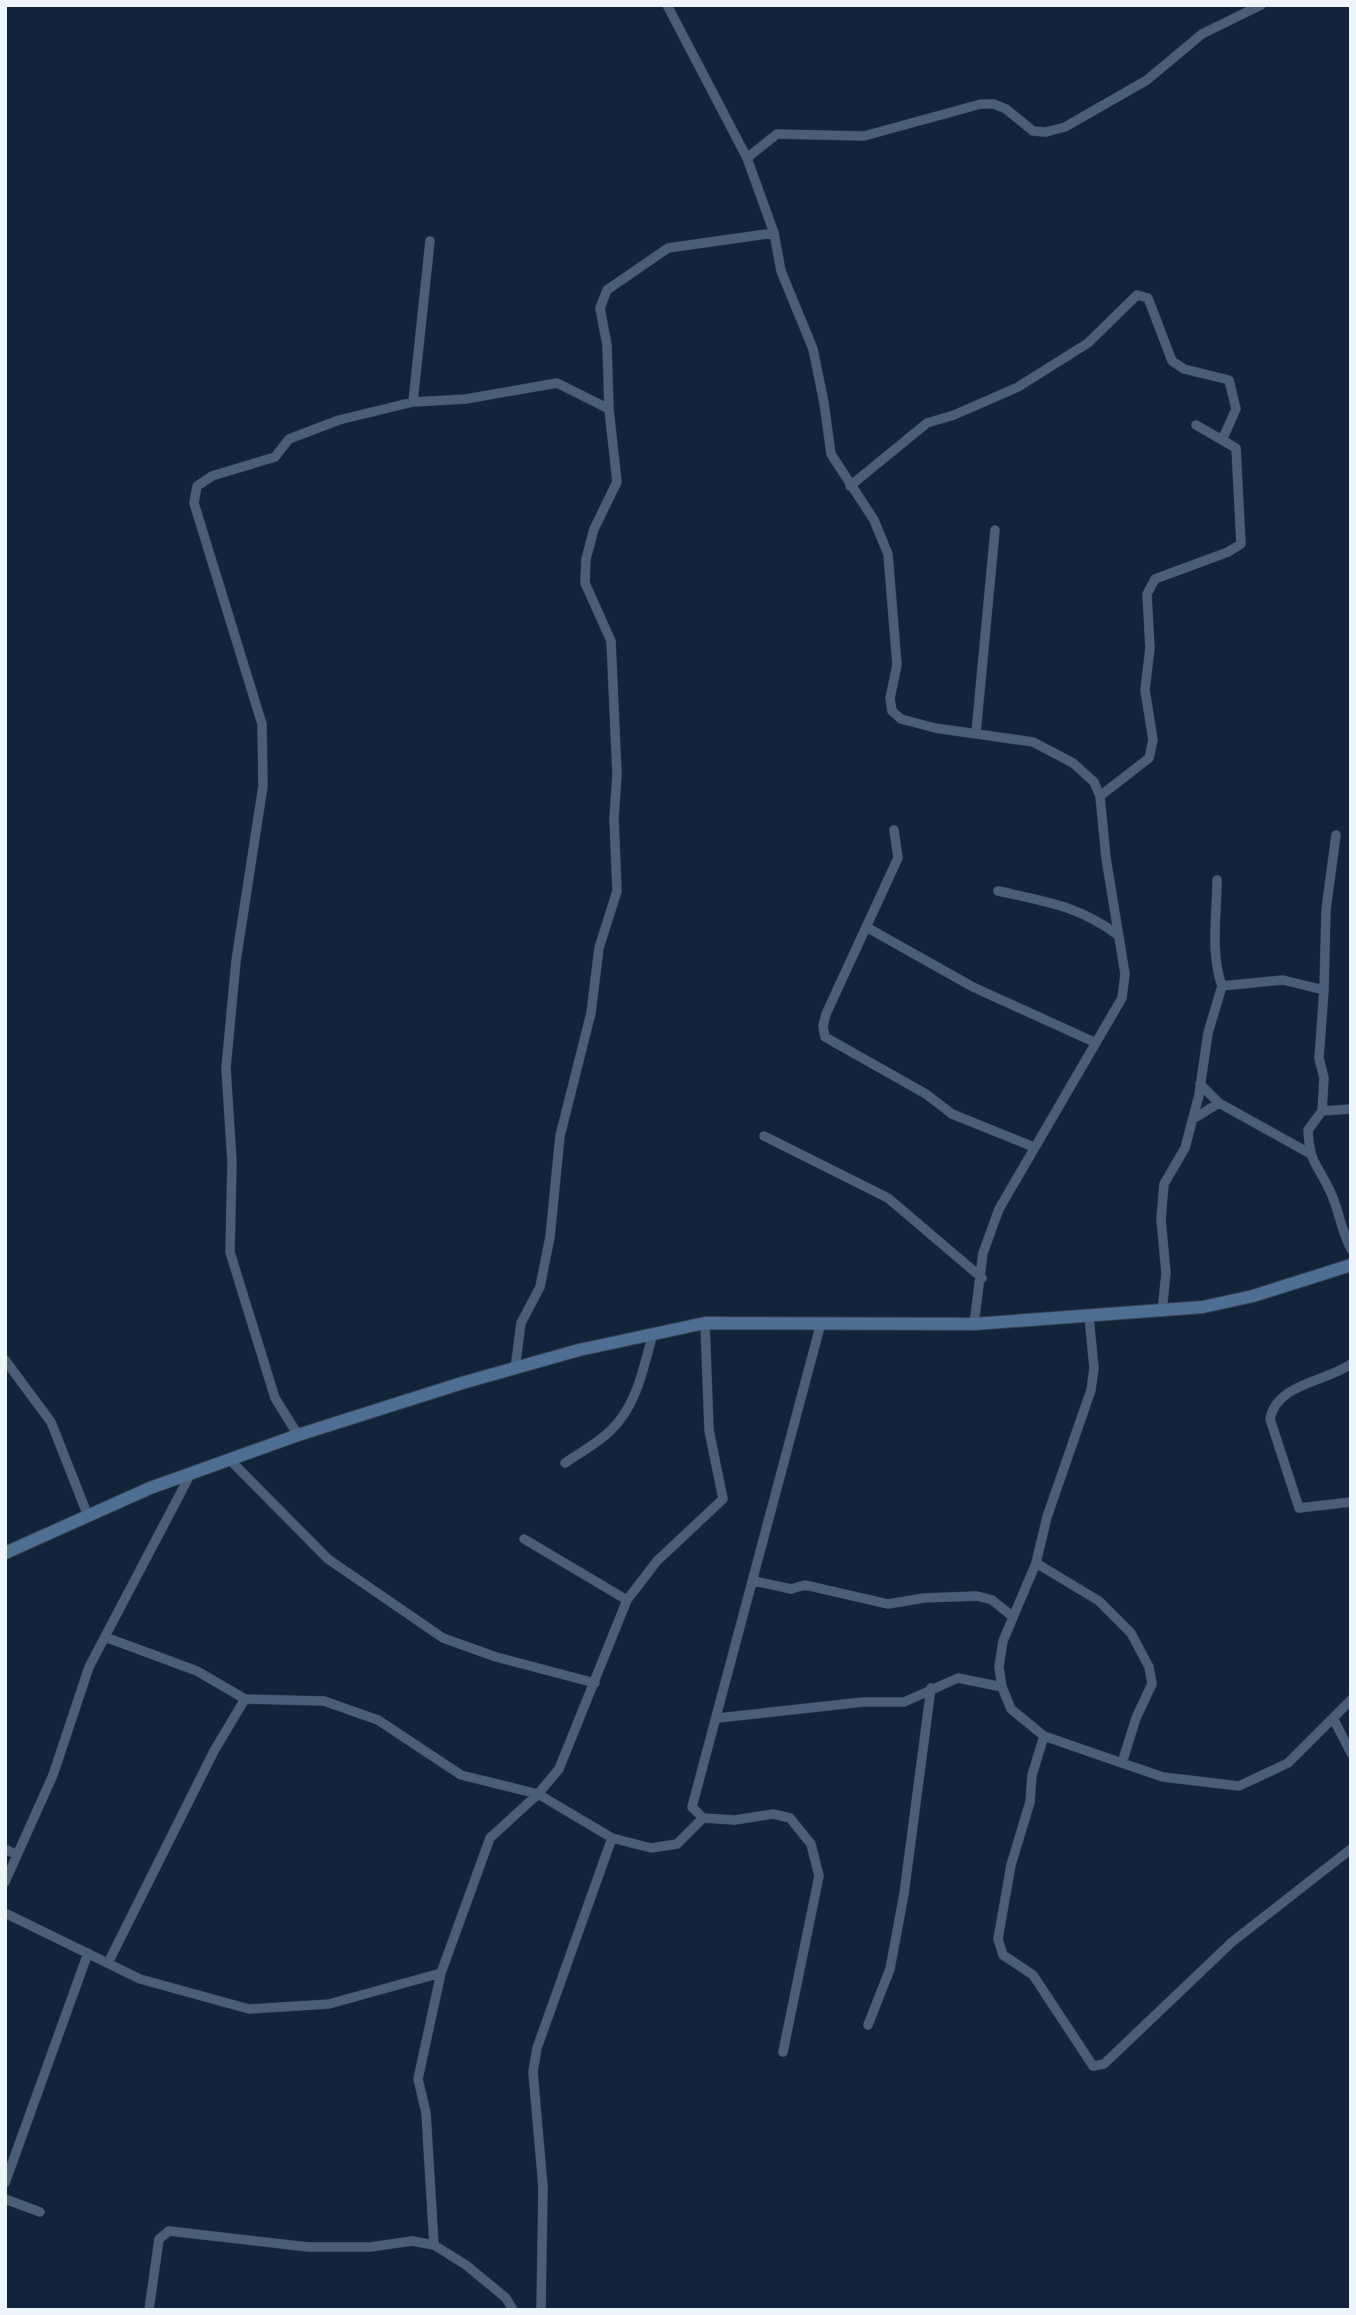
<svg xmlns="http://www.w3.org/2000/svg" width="1356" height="2315" viewBox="0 0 1356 2315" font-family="'Space Grotesk',sans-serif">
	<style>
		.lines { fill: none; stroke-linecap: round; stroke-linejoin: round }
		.street-casing { stroke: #344051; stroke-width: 10 }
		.secondary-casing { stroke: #344051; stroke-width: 14 }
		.street { stroke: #4a5f77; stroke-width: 9 }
		.secondary { stroke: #4e6e93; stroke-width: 12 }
	</style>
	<rect width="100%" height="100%" fill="#122439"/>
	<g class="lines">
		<defs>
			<path id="street" d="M667 5 747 158 774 233 781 271 813 349 824 403 831 454 874 520 888 554 897 665 890 698 892 711 901 719 935 728 1033 742 1073 763 1094 782 1100 796 1106 858 1125 974 1122 998 999 1209 983 1253 974 1324
				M747 158 777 134 864 136 981 104H994L1006 109 1033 131 1046 132 1065 127 1147 80 1202 34 1261 5
				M413 402 430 241
				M850 486 927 423 954 415 1018 387 1088 343 1137 295 1148 298 1172 361 1184 369 1229 380 1236 409 1223 438
				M976 733 995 530
				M1100 796 1149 758 1153 740 1145 690 1150 648 1147 594 1155 579 1228 552 1241 544 1236 448 1196 425
				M894 830 898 858 826 1014 823 1026 825 1037 926 1094 952 1114 1034 1147
				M1217 880C1217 915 1210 953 1222 986
				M998 891C1044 901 1080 906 1119 936
				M868 928 973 987 1094 1042
				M1324 990 1319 1058 1324 1078 1322 1111 1308 1130C1310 1166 1317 1162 1330 1191 1339 1209 1341 1231 1351 1249
				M1200 1084 1219 1103
				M1322 1111 1351 1109
				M1193 1119 1219 1103 1309 1153
				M764 1136 888 1198 982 1278
				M1162 1312 1166 1273 1161 1219 1164 1184 1185 1148 1199 1095 1208 1033 1222 986 1283 980 1324 990 1326 910 1336 835
				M1089 1317 1094 1368 1091 1390 1047 1517 1036 1563 1003 1641 999 1667 1002 1687 1011 1709 1044 1736 1122 1763 1163 1777 1239 1786 1288 1763 1351 1700
				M5 1360 51 1422 88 1516
				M1351 1364C1326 1382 1277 1383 1270 1419L1299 1508 1351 1502
				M515 1369 521 1323 540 1287 550 1237 560 1136 591 1013 599 948 617 891 614 818 617 774 611 641 585 583 586 559 594 529 617 482 609 409 607 345 600 308 607 290 668 248 774 233
				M298 1435 275 1398 230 1252 232 1162 226 1068 236 961 263 786 262 724 194 503 197 486 212 476 275 457 289 439 339 420 413 402 466 399 557 383 609 409
				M230 1460 328 1559 443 1638 496 1657 595 1683
				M565 1463C579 1453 597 1444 610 1431 636 1407 643 1370 652 1337
				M524 1539 627 1600
				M1036 1563 1099 1601 1131 1633 1149 1667 1152 1684 1136 1718 1122 1763
				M754 1581 791 1589 805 1585 888 1604 924 1598 977 1596 992 1600 1012 1616
				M105 1637 197 1671 245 1699 324 1701 378 1720 461 1775 538 1794 612 1838 651 1848 677 1844 703 1818
				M718 1718 863 1702H904L958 1678 1002 1687
				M1333 1718 1351 1753
				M1044 1736 1032 1775 1030 1802 1011 1865 998 1939 1003 1955 1033 1975 1093 2066 1104 2064 1232 1942 1351 1849
				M5 1849 17 1855
				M5 1882 53 1775 89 1667 190 1475
				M5 1913 140 1979 249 2009 329 2004 441 1973
				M108 1963 214 1751 245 1699
				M868 2025 890 1969 904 1894 931 1688
				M783 2052 819 1876 811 1844 790 1818 773 1814 735 1820 703 1818 692 1807 821 1323
				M5 2183 88 1953
				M5 2199 40 2212
				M434 2245 426 2113 418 2079 441 1973 490 1838 538 1794 559 1769 627 1600 657 1561 723 1499 709 1430 705 1323
				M149 2310 159 2239 169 2231 308 2247H370L412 2241 434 2245 466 2265 506 2298 513 2310
				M541 2310 543 2187 533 2072 537 2048 612 1838"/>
			<path id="secondary" d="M5 1553 150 1488 298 1435 462 1383 579 1350 705 1323 974 1324 1203 1307 1253 1296 1351 1265"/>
		</defs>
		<use href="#street" class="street-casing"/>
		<use href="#secondary" class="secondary-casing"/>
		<use href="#street" class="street"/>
		<use href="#secondary" class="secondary"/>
	</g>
	<rect width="1356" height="2315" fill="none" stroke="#eef5fe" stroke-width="14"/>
</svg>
